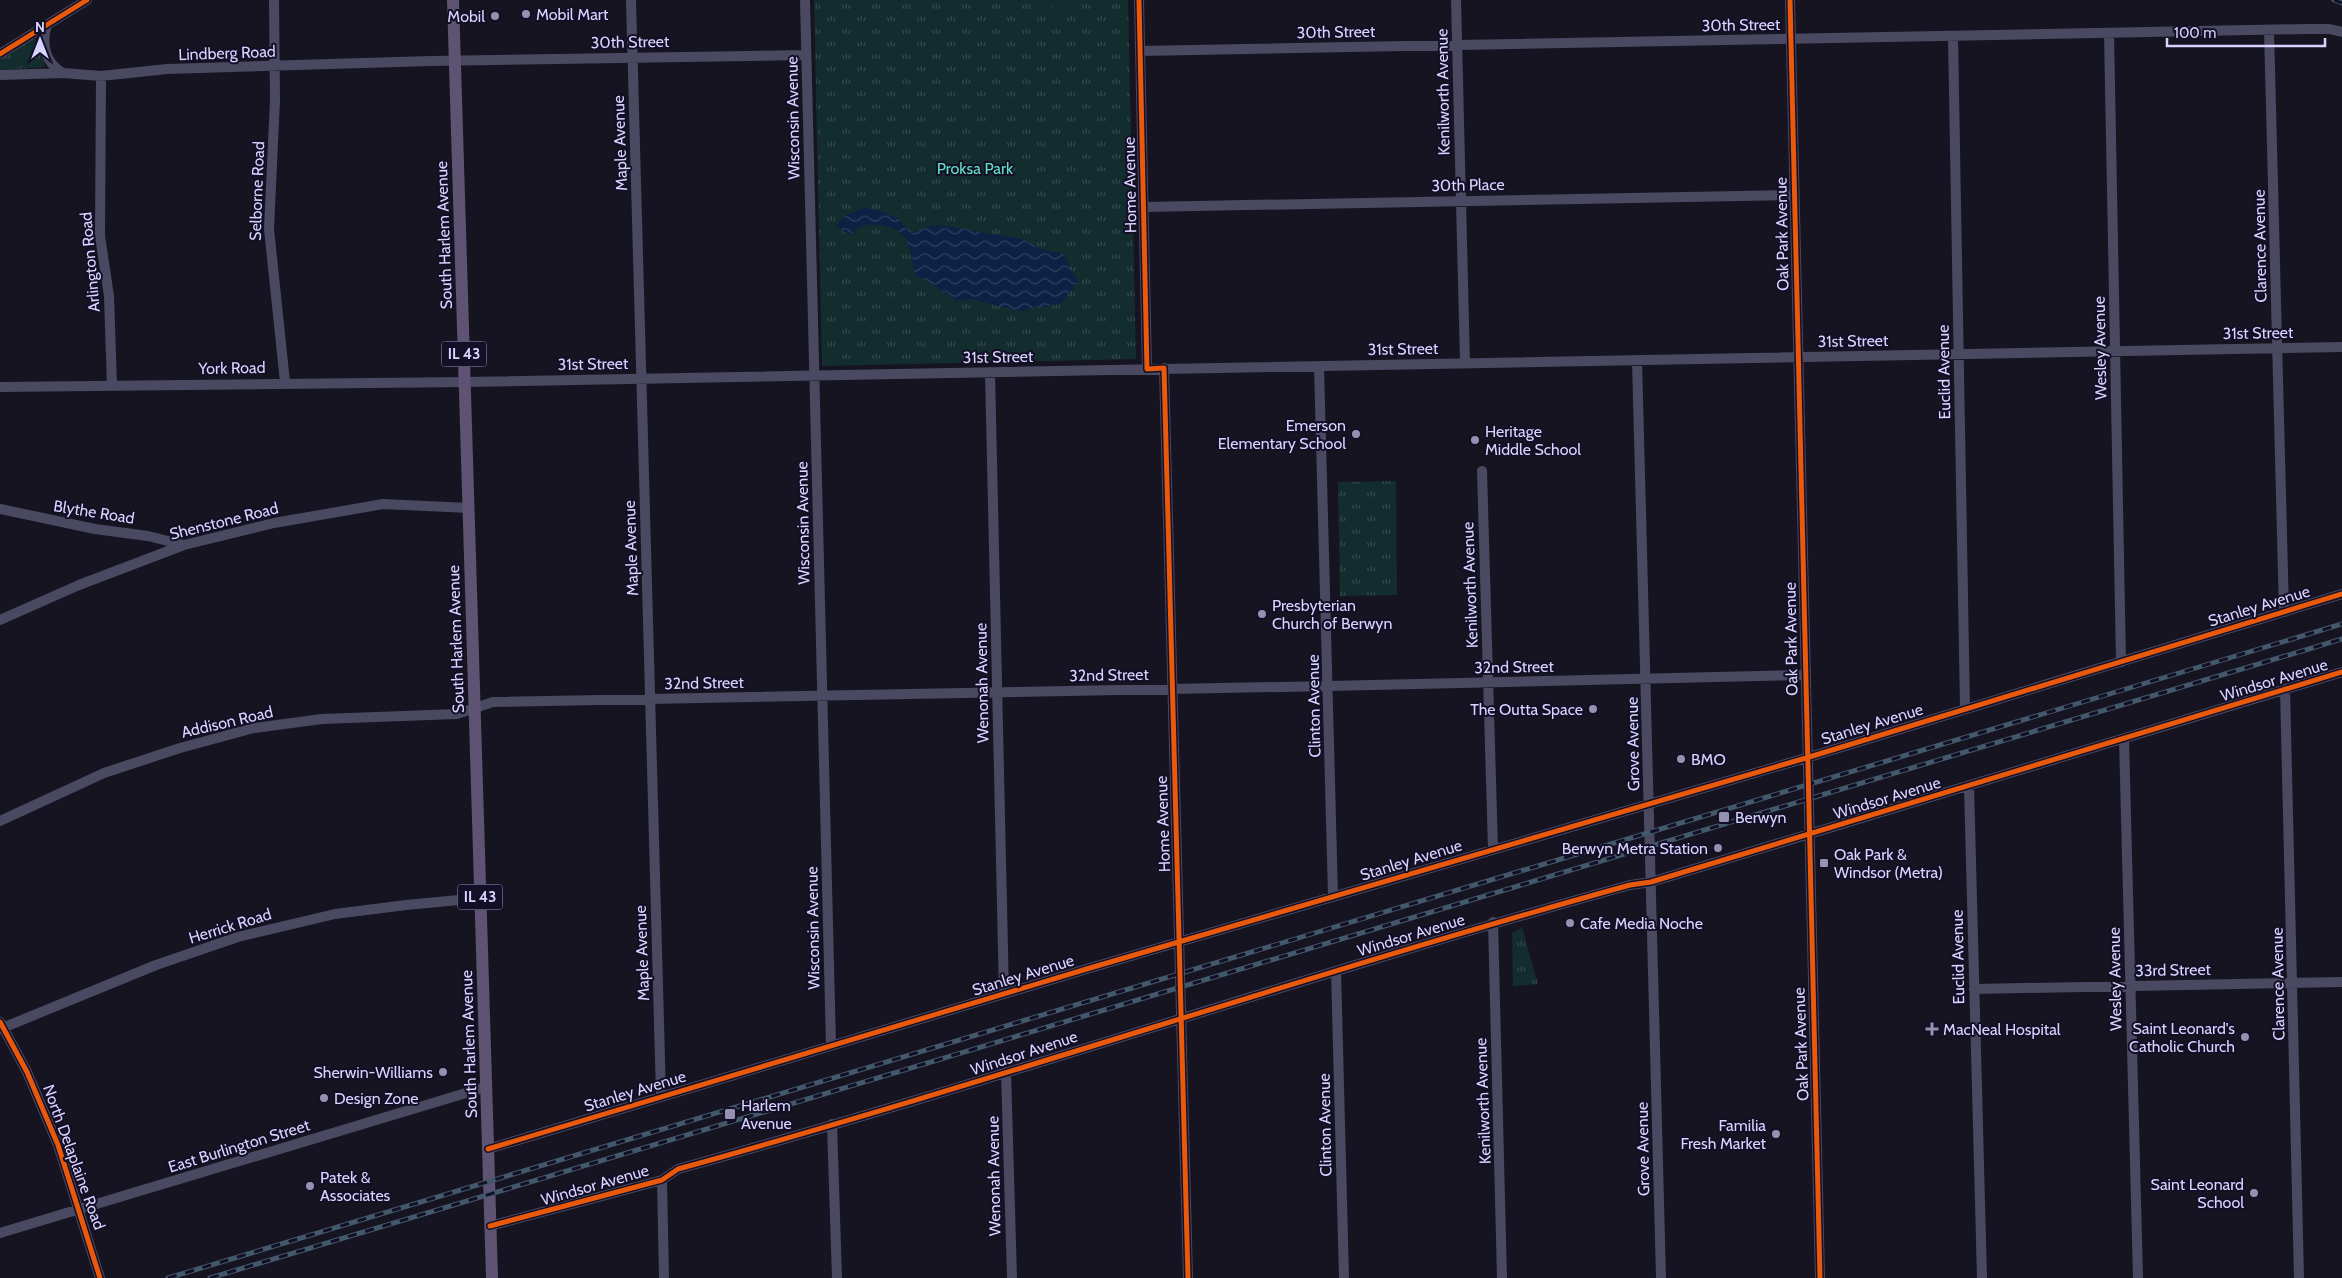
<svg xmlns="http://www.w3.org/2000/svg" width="2342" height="1278" viewBox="0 0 2342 1278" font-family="Cabin,sans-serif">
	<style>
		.grass { fill: url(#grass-tufts) }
		.garden { fill: #132c2d }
		.water { fill: url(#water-waves) }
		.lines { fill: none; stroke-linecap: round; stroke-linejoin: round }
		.minor { stroke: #4a4962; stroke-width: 10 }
		.major { stroke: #5e5373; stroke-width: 12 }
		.rail-casing { stroke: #43596b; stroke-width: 5 }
		.rail { stroke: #130f26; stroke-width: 3; stroke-dasharray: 9; stroke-linecap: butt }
		.cycleway-casing { stroke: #130f26; stroke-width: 8 }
		.cycleway { stroke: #e8590c; stroke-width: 5 }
		.poi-dot { fill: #9591b1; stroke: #130f26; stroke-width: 2 }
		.labels { text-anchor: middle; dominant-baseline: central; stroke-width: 4; stroke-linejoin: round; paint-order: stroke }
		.shield { fill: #130f26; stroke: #9e99be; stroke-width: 1 }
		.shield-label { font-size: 15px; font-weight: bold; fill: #d9d4ff }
		.poi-label { font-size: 16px; fill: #d9d4ff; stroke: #130f26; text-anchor: start }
		.street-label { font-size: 16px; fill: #d9d4ff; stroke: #130f26 }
		.park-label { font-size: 16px; fill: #5fe0c0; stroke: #130f26 }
	</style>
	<defs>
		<pattern id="grass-tufts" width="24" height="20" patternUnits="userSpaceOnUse" patternTransform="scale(1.25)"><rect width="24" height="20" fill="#132c2d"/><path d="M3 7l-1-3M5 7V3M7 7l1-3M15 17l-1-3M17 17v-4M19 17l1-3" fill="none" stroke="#354a4c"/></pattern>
		<pattern id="water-waves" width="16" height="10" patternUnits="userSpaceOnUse" patternTransform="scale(1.25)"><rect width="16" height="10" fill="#0d2144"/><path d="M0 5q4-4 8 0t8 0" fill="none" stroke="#304060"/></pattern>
	</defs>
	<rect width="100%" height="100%" fill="#161421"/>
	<path class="grass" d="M814 0H1128L1136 359 822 366Z
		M36 39 45 65 43 67 0 70V60L31 40Z
		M1396 481 1397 595 1340 596 1338 482Z
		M1522 928 1538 984 1513 986 1512 933Z"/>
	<path class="garden" d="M1053 0H1070V9L1053 10Z"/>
	<path class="water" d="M865 208 876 209 899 219 900 222 912 233 934 225 946 226 1023 239 1041 249 1064 254 1078 282 1060 304 1017 311 972 299 956 301 928 281 915 276C911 250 909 226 877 225 871 224 863 224 858 228 855 230 853 233 849 235L836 227C841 215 853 211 865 208Z"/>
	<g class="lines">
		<path class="minor" d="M274 0 275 100 269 229 285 382
			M631 0 661 1096
			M805 0 831 1045
			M1139 0 1147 369
			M1456 0 1465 363
			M1790 0 1820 1278
			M47 25C41 44 45 63 63 73
			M2269 30 2284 612
			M2109 33 2121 662
			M1953 36 1965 709
			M1140 51 2306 29H2329L2342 32
			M0 54 87 0
			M0 75 63 73 101 76 167 69 431 61 806 55
			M101 76 100 236 109 296 112 386
			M1143 207 1794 195
			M1637 360 1661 1278
			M1319 366 1333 896
			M1164 368 1188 1278
			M990 372 1004 994
			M0 387 465 382 2342 347
			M1482 471 1493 849
			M0 509 95 529 148 536 184 545
			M0 620 79 585 184 545 274 523 383 504 469 508
			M2285 689 2299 1278
			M2124 739 2138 1278
			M1969 786 1982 1278
			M0 821 104 773 180 748 254 728 322 719 457 714 493 702 1329 686 1804 675
			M1493 922 1502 1278
			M1336 971 1344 1278
			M1974 989 2342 982
			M0 1022 27 1072 58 1145 100 1278
			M0 1029 156 965 238 937 335 914 406 905 480 898
			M1006 1072 1012 1278
			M832 1124 837 1278
			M488 1149 1090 968 1806 758 2342 594
			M662 1180 664 1278
			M490 1226 662 1180 678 1169C997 1081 1311 973 1630 885L1651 882 2342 672
			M0 1233 486 1087"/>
		<path class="major" d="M453 0 492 1278"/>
		<defs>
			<path id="rail" d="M2334 0 2342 3
				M168 1278 2342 624
				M210 1278 2342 639"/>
		</defs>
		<use href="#rail" class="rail-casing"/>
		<use href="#rail" class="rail"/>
		<defs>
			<path id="cycleway" d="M1139 0 1147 369 1164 368 1188 1278
				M1790 0 1820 1278
				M0 54 87 0
				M0 1022 27 1072 58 1145 100 1278
				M488 1149 1090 968 1806 758 2342 594
				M490 1226 662 1180 678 1169C997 1081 1311 973 1630 885L1651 882 2342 672"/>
		</defs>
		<use href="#cycleway" class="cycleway-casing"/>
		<use href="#cycleway" class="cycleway"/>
	</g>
	<g class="poi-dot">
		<circle cx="526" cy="14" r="5"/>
		<circle cx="495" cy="16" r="5"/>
		<circle cx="1356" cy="434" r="5"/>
		<circle cx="1475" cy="440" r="5"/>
		<circle cx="1262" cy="614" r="5"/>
		<circle cx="1593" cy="709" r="5"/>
		<circle cx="1681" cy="759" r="5"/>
		<rect x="1718" y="811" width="12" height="12" rx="2.5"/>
		<circle cx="1718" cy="848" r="5"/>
		<rect x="1819" y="858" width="10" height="10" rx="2.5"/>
		<circle cx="1570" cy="923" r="5"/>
		<path d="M1929.5 1021.5h5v5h5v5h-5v5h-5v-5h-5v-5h5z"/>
		<circle cx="2245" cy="1037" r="5"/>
		<circle cx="443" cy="1072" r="5"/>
		<circle cx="324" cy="1098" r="5"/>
		<rect x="724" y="1108" width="12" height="12" rx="2.5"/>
		<circle cx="1776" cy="1134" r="5"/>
		<circle cx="310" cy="1186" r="5"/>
		<circle cx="2254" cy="1193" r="5"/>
	</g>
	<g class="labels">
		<g class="shield">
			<rect x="441.5" y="341.5" width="45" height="25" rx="4"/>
			<rect x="457.5" y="884.5" width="45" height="25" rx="4"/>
		</g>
		<g class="shield-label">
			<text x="464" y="354">IL 43</text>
			<text x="480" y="897">IL 43</text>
		</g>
		<g class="poi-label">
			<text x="536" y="14">Mobil Mart</text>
			<text x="485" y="16" text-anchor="end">Mobil</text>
			<text x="1346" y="425" text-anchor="end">Emerson<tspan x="1346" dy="18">Elementary School</tspan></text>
			<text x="1485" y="431">Heritage<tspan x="1485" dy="18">Middle School</tspan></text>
			<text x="1272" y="605">Presbyterian<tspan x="1272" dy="18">Church of Berwyn</tspan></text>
			<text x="1583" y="709" text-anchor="end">The Outta Space</text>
			<text x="1691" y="759">BMO</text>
			<text x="1735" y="817">Berwyn</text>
			<text x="1708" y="848" text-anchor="end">Berwyn Metra Station</text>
			<text x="1834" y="854">Oak Park &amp;<tspan x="1834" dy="18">Windsor (Metra)</tspan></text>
			<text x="1580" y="923">Cafe Media Noche</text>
			<text x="2235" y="1028" text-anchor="end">Saint Leonard's<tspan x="2235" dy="18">Catholic Church</tspan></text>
			<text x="1943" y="1029">MacNeal Hospital</text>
			<text x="433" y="1072" text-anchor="end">Sherwin-Williams</text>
			<text x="334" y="1098">Design Zone</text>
			<text x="741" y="1105">Harlem<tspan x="741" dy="18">Avenue</tspan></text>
			<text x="1766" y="1125" text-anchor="end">Familia<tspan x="1766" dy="18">Fresh Market</tspan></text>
			<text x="320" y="1177">Patek &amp;<tspan x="320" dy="18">Associates</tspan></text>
			<text x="2244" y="1184" text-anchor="end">Saint Leonard<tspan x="2244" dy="18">School</tspan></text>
		</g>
		<g class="street-label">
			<text transform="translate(1741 25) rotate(-1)">30th Street</text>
			<text transform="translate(1336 32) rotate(-1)">30th Street</text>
			<text transform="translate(630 42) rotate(-1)">30th Street</text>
			<text transform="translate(227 53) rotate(-2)">Lindberg Road</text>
			<text transform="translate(1443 92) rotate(-91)">Kenilworth Avenue</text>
			<text transform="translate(793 118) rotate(-91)">Wisconsin Avenue</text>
			<text transform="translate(620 143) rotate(-92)">Maple Avenue</text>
			<text transform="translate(1130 185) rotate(-91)">Home Avenue</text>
			<text transform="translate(1468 185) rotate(-1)">30th Place</text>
			<text transform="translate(257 191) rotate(-88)">Selborne Road</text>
			<text transform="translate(1782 234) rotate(-91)">Oak Park Avenue</text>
			<text transform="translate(444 235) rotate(-92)">South Harlem Avenue</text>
			<text transform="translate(2260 246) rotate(-91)">Clarence Avenue</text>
			<text transform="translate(90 262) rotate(-95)">Arlington Road</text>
			<text transform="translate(2258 333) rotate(-1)">31st Street</text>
			<text transform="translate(1853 341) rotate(-1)">31st Street</text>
			<text transform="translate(2100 348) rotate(-91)">Wesley Avenue</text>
			<text transform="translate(1403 349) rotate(-1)">31st Street</text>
			<text transform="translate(998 357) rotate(-1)">31st Street</text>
			<text transform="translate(593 364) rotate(-1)">31st Street</text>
			<text transform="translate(232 368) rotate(-1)">York Road</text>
			<text transform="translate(1944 372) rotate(-91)">Euclid Avenue</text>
			<text transform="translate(94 512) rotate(9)">Blythe Road</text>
			<text transform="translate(224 521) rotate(-14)">Shenstone Road</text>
			<text transform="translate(803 523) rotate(-91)">Wisconsin Avenue</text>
			<text transform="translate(631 548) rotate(-92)">Maple Avenue</text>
			<text transform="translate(1470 585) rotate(-92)">Kenilworth Avenue</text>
			<text transform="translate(2259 606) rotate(-17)">Stanley Avenue</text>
			<text transform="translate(456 639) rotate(-92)">South Harlem Avenue</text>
			<text transform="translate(1791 639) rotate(-91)">Oak Park Avenue</text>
			<text transform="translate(1514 667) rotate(-1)">32nd Street</text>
			<text transform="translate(1109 675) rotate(-1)">32nd Street</text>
			<text transform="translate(2274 680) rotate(-17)">Windsor Avenue</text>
			<text transform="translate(704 683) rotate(-1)">32nd Street</text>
			<text transform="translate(982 683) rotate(-91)">Wenonah Avenue</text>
			<text transform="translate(1314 706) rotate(-91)">Clinton Avenue</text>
			<text transform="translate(227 722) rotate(-13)">Addison Road</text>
			<text transform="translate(1872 724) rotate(-17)">Stanley Avenue</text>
			<text transform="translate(1633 744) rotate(-91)">Grove Avenue</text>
			<text transform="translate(1887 798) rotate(-17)">Windsor Avenue</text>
			<text transform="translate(1163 824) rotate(-92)">Home Avenue</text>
			<text transform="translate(1411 860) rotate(-17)">Stanley Avenue</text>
			<text transform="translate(230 926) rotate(-17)">Herrick Road</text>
			<text transform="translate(813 928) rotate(-91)">Wisconsin Avenue</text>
			<text transform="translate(1411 935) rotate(-17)">Windsor Avenue</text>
			<text transform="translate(642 953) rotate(-92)">Maple Avenue</text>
			<text transform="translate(1958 957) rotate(-91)">Euclid Avenue</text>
			<text transform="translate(2173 970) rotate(-1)">33rd Street</text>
			<text transform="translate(1023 975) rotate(-17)">Stanley Avenue</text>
			<text transform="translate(2115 979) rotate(-91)">Wesley Avenue</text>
			<text transform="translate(2278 984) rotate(-91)">Clarence Avenue</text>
			<text transform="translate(469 1044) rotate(-92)">South Harlem Avenue</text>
			<text transform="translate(1801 1044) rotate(-92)">Oak Park Avenue</text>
			<text transform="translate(1024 1053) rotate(-18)">Windsor Avenue</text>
			<text transform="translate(635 1091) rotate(-17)">Stanley Avenue</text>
			<text transform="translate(1483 1101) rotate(-92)">Kenilworth Avenue</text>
			<text transform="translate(1325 1125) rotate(-91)">Clinton Avenue</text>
			<text transform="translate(239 1146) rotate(-17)">East Burlington Street</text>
			<text transform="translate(1643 1149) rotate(-91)">Grove Avenue</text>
			<text transform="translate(74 1157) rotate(70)">North Delaplaine Road</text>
			<text transform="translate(994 1176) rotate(-91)">Wenonah Avenue</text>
			<text transform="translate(595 1185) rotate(-16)">Windsor Avenue</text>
		</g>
		<g class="park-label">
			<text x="975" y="168">Proksa Park</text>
		</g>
	</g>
	<g transform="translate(40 40)" stroke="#130f26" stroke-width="4" paint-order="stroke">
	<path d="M0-4L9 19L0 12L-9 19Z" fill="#d9d4ff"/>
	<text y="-8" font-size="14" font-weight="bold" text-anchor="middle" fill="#d9d4ff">N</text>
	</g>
	<path d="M2167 38v8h158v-8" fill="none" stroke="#d9d4ff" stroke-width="2.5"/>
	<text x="2174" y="38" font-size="15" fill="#d9d4ff" stroke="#130f26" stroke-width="4" paint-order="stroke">100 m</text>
</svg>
